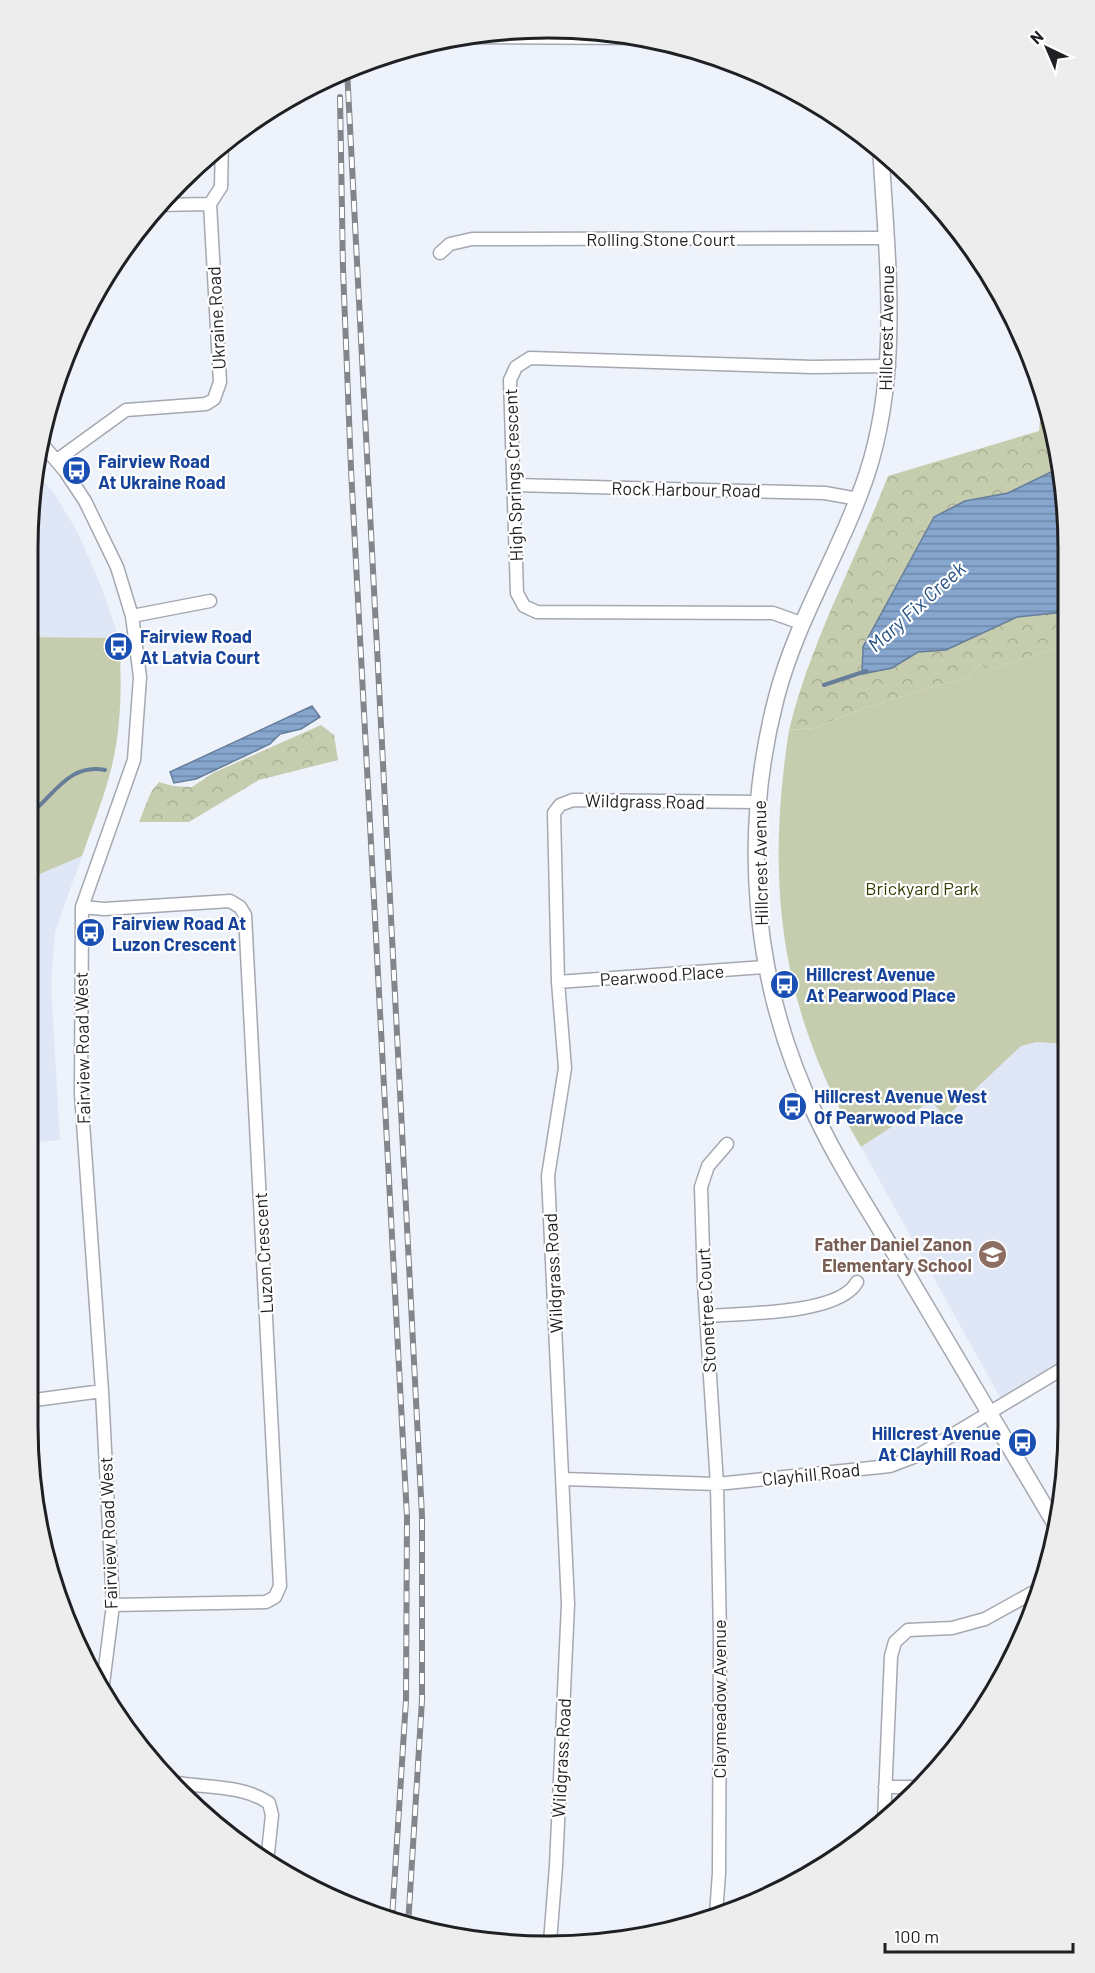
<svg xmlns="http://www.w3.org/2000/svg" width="1095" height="1973" viewBox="0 0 1095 1973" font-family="Barlow,sans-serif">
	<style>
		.built { fill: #dfe6f6 }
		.forest { fill: url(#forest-crowns) }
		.green { fill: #c6cdae }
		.water { fill: url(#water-rules); stroke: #677e9b; stroke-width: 1.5 }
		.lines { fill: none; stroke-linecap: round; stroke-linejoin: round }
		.stream { stroke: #677e9b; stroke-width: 4 }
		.minor-casing { stroke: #a4a8b0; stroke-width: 15 }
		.tertiary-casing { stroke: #a4a8b0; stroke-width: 18 }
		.minor { stroke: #fff; stroke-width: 12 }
		.tertiary { stroke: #fff; stroke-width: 15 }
		.rail-casing { stroke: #83858b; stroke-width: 6 }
		.rail { stroke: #fff; stroke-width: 4; stroke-dasharray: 11; stroke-linecap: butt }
		.labels { text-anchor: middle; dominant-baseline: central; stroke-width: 4.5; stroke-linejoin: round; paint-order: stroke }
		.street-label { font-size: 18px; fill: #1f2023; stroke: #fff }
		.transit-label { font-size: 18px; font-weight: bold; fill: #164399; stroke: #fff; text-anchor: start }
		.park-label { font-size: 18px; fill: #333b00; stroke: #fff }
		.education-label { font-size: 18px; font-weight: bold; fill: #785e54; stroke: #fff; text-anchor: end }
		.water-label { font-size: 20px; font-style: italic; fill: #275185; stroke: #fff }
		.rim { fill: none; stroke: #1f2023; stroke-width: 3 }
	</style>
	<defs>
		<pattern id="forest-crowns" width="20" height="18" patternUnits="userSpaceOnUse" patternTransform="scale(1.5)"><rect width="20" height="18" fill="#c6cdae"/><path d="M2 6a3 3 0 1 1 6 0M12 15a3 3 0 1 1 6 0" fill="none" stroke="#aab095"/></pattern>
		<pattern id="water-rules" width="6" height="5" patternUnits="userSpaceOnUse" patternTransform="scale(1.5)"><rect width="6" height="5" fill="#86a6ce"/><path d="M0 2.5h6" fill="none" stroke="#6d87a7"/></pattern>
	</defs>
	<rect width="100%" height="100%" fill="#eef2fb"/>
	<path class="built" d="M36 473 53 492 77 531 101 586 119 638 28 637V514Z
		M82 856 55 932 51 984 60 1140 27 1143 28 879Z
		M1037 1042 1065 1044 1067 1361 1001 1399 861 1147 932 1101 946 1117 1021 1046Z"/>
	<path class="forest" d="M1043 391 1064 480V646L988 670 980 664 967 677 864 708 814 728 789 730C811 641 855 562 888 476L1039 431Z
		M321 725 334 735 338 760 259 780 189 822H139L151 792 159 782 173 786 192 787 213 773Z"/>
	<path class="green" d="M28 637 119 638C122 685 122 731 109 777 102 803 91 830 82 856L28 879Z
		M1064 646 1065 1044 1037 1042 1021 1046 946 1117 931 1101 861 1147C780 1011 765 884 789 730L814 728 864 708 967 677 980 664 988 670Z"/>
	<path class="water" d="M1061 467 1064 480V612L1017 617 946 650 918 652 892 668 862 674 863 647 934 517 965 501 1008 493Z
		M312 706 320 717 301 729 280 734 270 744 196 779 174 783 170 772Z"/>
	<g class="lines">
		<path class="stream" d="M824 685 866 671
			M28 816C54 796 68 763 105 770"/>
		<defs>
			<path id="minor" d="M461 37 642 38
				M156 205 210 204 221 187 222 143
				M440 253 450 244 472 239 886 238
				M42 444 65 471 85 501 117 567 132 616 140 677 134 760 82 907 81 1094 102 1391 113 1605 103 1684
				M57 460 126 410 206 404 214 399 220 382 210 204
				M515 485 825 493 858 499
				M132 616 210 601
				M801 623 773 613 537 612 524 606 517 593 510 380 516 367 530 358 813 367 889 366
				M82 907 104 909 230 901 240 907 245 915 280 1586 275 1597 266 1602 113 1605
				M558 982 765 967
				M707 1316C742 1313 839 1315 857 1282
				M27 1401 102 1391
				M564 1479 717 1484 890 1466 919 1455 1067 1366
				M178 1783C209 1788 243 1785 269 1803L272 1815 267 1862
				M885 1787H915
				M884 1821 891 1656 895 1642 908 1630 952 1628 985 1619 1041 1588
				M716 1914 719 1873 720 1636 717 1484 704 1284 701 1187 708 1166 727 1144
				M550 1942 556 1866 568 1604 548 1176 565 1068 558 982 554 813 560 805 573 800 757 802"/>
			<path id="tertiary" d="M881 153C887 261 901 370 867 474 841 552 796 620 776 699 740 838 753 986 816 1116 841 1169 874 1218 904 1269 954 1353 1004 1438 1054 1522"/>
		</defs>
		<use href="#minor" class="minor-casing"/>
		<use href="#tertiary" class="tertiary-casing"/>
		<use href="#minor" class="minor"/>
		<use href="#tertiary" class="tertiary"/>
		<defs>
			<path id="rail" d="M347 69 422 1516V1700L408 1926
				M340 97 343 269 351 469 407 1517 406 1700 392 1919"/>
		</defs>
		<use href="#rail" class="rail-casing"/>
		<use href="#rail" class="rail"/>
	</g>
	<defs>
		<symbol id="bus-disc" viewBox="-11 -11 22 22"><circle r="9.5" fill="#1a4fb4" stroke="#fff"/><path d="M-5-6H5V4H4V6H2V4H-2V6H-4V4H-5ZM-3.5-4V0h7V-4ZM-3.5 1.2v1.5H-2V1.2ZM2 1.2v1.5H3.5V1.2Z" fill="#fff"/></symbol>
		<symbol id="school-disc" viewBox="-11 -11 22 22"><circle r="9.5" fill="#8d6e63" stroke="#fff"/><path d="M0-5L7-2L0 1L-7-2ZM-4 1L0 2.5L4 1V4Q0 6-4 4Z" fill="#fff"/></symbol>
	</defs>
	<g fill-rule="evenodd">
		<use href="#bus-disc" x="60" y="454" width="33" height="33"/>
		<use href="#bus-disc" x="102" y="630" width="33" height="33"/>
		<use href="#bus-disc" x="74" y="916" width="33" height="33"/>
		<use href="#bus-disc" x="768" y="968" width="33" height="33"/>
		<use href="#bus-disc" x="776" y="1090" width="33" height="33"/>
		<use href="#school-disc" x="976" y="1238" width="33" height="33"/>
		<use href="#bus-disc" x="1006" y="1426" width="33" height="33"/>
	</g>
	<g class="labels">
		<g class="street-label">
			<text x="661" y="239">Rolling Stone Court</text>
			<text transform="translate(216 318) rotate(-93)">Ukraine Road</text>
			<text transform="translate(886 328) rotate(-89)">Hillcrest Avenue</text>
			<text transform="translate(513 475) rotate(-92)">High Springs Crescent</text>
			<text transform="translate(686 489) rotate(1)">Rock Harbour Road</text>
			<text transform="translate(645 801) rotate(1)">Wildgrass Road</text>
			<text transform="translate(760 863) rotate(-91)">Hillcrest Avenue</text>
			<text transform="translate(662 975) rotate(-4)">Pearwood Place</text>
			<text transform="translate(82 1048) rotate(-91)">Fairview Road West</text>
			<text transform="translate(263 1253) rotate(-93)">Luzon Crescent</text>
			<text transform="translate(553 1273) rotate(-93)">Wildgrass Road</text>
			<text transform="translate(706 1310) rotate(-93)">Stonetree Court</text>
			<text transform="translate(811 1474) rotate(-6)">Clayhill Road</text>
			<text transform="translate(108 1533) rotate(-92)">Fairview Road West</text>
			<text transform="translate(719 1699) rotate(-90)">Claymeadow Avenue</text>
			<text transform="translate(561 1758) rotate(-87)">Wildgrass Road</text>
		</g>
		<g class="transit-label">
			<text x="98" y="461">Fairview Road<tspan x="98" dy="21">At Ukraine Road</tspan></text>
			<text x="140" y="636">Fairview Road<tspan x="140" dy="21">At Latvia Court</tspan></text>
			<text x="112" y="923">Fairview Road At<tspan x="112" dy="21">Luzon Crescent</tspan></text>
			<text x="806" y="974">Hillcrest Avenue<tspan x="806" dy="21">At Pearwood Place</tspan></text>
			<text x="814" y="1096">Hillcrest Avenue West<tspan x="814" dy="21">Of Pearwood Place</tspan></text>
			<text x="1001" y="1433" text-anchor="end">Hillcrest Avenue<tspan x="1001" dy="21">At Clayhill Road</tspan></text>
		</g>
		<g class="park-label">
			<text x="922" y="888">Brickyard Park</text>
		</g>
		<g class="education-label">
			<text x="972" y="1244">Father Daniel Zanon<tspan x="972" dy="21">Elementary School</tspan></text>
		</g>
		<g class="water-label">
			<text transform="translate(916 606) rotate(-42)">Mary Fix Creek</text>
		</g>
	</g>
	<path d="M0 0H1095V1973H0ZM548 38H548A510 510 0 0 1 1058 548V1426A510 510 0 0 1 548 1936H548A510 510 0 0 1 38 1426V548A510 510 0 0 1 548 38Z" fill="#ededed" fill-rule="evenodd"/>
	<path class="rim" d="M548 38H548A510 510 0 0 1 1058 548V1426A510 510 0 0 1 548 1936H548A510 510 0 0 1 38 1426V548A510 510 0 0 1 548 38Z"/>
	<g transform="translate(1047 48) rotate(316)" stroke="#ffffff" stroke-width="4.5" paint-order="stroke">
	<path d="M0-4.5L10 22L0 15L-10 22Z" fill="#1f2023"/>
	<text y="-9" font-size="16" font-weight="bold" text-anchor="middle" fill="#1f2023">N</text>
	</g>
	<path d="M885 1943v9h188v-9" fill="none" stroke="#1f2023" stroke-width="3"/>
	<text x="894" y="1943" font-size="18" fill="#1f2023" stroke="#ffffff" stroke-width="4.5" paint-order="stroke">100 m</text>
</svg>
